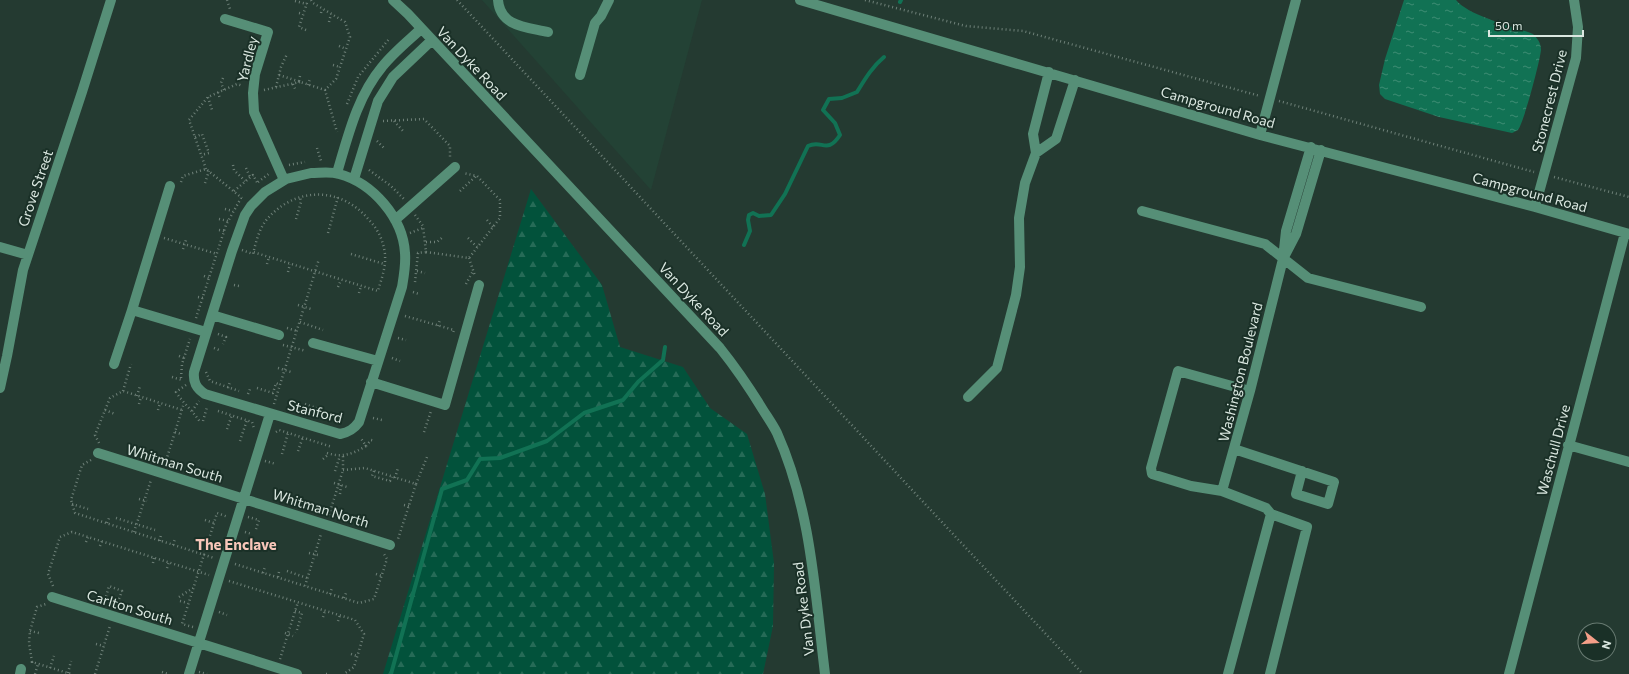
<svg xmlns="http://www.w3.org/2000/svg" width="1629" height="674" viewBox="0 0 1629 674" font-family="Commissioner,sans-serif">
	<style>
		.built { fill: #234235 }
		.forest { fill: url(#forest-firs) }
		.water { fill: url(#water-ripples) }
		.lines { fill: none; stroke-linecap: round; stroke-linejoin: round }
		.stream { stroke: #117254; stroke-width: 4 }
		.path { stroke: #6e8078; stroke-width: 2.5; stroke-dasharray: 1 3; stroke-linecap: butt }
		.minor { stroke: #568f77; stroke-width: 10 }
		.labels { text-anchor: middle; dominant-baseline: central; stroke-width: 4; stroke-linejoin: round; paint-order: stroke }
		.street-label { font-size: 14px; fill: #dbe8e1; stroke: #1a3027 }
		.neighbourhood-label { font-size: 15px; font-weight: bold; fill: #f8c6b9; stroke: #1a3027 }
	</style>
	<defs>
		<pattern id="forest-firs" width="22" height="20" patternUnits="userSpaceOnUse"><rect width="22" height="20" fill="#02523b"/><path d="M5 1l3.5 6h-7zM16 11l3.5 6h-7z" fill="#266b57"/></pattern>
		<pattern id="water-ripples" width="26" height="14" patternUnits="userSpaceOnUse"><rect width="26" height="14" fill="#117254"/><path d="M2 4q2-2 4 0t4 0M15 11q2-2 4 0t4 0" fill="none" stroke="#3e8d74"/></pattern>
	</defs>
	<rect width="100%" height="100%" fill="#243a31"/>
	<path class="built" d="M482 0H702L651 190Z"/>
	<path class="forest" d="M531 189 602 285 620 347 683 367 710 408 747 434 765 494 774 563 773 626 763 674H383Z"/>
	<path class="water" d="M1404 0H1456C1469 16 1512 26 1533 34 1538 39 1541 43 1541 50 1540 61 1524 122 1518 130 1517 130 1513 133 1512 133L1439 117 1385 99 1380 94 1379 85 1385 59Z"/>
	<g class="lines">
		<path class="stream" d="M900 2 901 0
			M744 245 750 231 748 220 749 215 753 213 759 216 771 215 785 194 808 146C822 139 827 155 840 135L835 123 823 110 829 99 842 98 857 92C865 79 872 67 884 57
			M391 674 442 489 467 480 480 459 500 458 547 441 584 413 623 400 638 382 663 360 665 347"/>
		<path class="path" d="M227 0 230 9
			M311 0 313 3 345 22 350 37 336 79 325 90
			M457 0 1083 674
			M865 0 966 26 1023 31 1260 96
			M295 1 307 4
			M299 13 303 14
			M321 13 322 9
			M329 22 331 14
			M306 30 299 27 308 0
			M339 46 346 49
			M333 65 340 67
			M279 75 325 90 337 132
			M223 78 221 83 224 90
			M299 81 300 76
			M293 84 296 91
			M308 85 310 79
			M276 87 281 67 287 54
			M264 90 300 82
			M218 92 220 99
			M208 97 212 110
			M1279 101 1534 172
			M347 104 358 77 389 39
			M383 121 424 119 450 146V158
			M394 121 403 131
			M195 137 202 134 209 153 201 155
			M377 141 384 148
			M317 148 321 161
			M233 165 234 170 245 181
			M289 165 305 162
			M246 168 250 177
			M206 169 189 120 208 97 237 84 243 86
			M369 170 391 186 404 199
			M1554 177 1629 197
			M181 182 183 176 206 169 242 198
			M258 182 270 173
			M205 183 209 171
			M234 191 253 175 258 184
			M460 191 476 176
			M225 209 233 211
			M415 215 423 226 426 252 417 253
			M219 219 228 221
			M296 219 301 202 300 197
			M487 220 493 227
			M219 230 224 231
			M328 233 338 197
			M410 233 423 228
			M164 238 217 254
			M468 238 477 247
			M426 242H437L443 237
			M183 249 186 240
			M242 250 253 254C256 242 259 228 268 218 297 186 342 187 369 220 378 229 384 242 385 255 386 268 381 280 378 291L253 252
			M426 252 469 258 500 218V200L477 176 463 173
			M351 254 384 264
			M469 258 475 276
			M267 264 269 257
			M417 271 425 273
			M288 272 290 264
			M204 276 209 278
			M415 282 418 253
			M466 284 473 271
			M234 285 239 286
			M338 287 341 280
			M413 292 419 294
			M359 293 361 286
			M198 297 203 298
			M298 305 311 309
			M405 316 454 330 453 333
			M196 318 226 225 241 198
			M300 322 323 330
			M438 326 440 320
			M287 328 297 331
			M218 334 226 337 223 344
			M398 338 406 340
			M283 345 306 351
			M214 348 219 350
			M179 356 184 358
			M392 358 400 361
			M278 368 291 372
			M206 372 210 381 239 391
			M172 377 182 380
			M181 378 182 364 190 339
			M186 385 176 392C183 403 193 411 200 422
			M228 388 230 382
			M257 388 273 393 276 383 280 385
			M123 391 131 364
			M248 394 250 389
			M137 396 140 386
			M139 404 141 397
			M274 404 319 259
			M305 404 319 409
			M105 410 115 414
			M158 410 160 403
			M192 411 199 401
			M218 411 252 422 254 428
			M373 418 382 420
			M203 421 207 407
			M227 429 232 415
			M175 432 181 434
			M276 432 279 430 332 447
			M424 432 431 411
			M240 441 247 420
			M99 443 95 435 110 398 123 391 182 410
			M366 446 371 440 375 441
			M298 451 303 437
			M327 453C342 458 353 454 366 446L360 437
			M282 454 288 433
			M323 459 329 454
			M91 460 82 465 71 500 75 513 214 558
			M265 461 276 464
			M165 464 184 403
			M343 470 365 468 416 484 398 539
			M335 471 340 456
			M374 471 372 476 390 481 392 477
			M395 478 398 468
			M334 483 347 487
			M416 484 427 457
			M340 494 341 485
			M139 499 147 501
			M72 504 88 509
			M404 505 409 506
			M329 515 343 470V455
			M248 517 259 520 256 529
			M116 518 155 530
			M205 520 214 523
			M107 523 109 518
			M134 532 151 480
			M245 532 252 534
			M160 541 161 534
			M86 542 88 537
			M173 545 175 539
			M100 546 102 541
			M309 553 318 555
			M153 563 154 557
			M235 564 359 603 374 599 387 559 384 554
			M167 568 169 562
			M287 571 307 578
			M263 573 265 567
			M376 574 382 576
			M278 577 279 572
			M229 581 355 620 364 634 354 667 344 674
			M53 586 48 574 60 537 72 532 209 575
			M305 586 321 534
			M330 594 332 588
			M179 597 193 588
			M344 598 346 593
			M180 601 188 603
			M104 604 109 586 122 591 116 607
			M295 611 302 613 296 633
			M219 612 227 615
			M323 617 325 611
			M338 621 340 615
			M193 627 182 624 214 523 217 513 228 517
			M30 631 39 633
			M285 633 293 636
			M96 644 104 646
			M351 654 357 656
			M280 659 298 602
			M32 662 29 643 30 631 37 607 46 604
			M32 663V662L71 674
			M50 668 54 656
			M162 672 168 674
			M199 672 207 674
			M68 673 71 661
			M35 674 38 664
			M95 674 110 626
			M326 674H327"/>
		<path class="minor" d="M393 0 408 14 720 348C736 368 749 387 763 410 768 418 773 425 777 433 811 509 815 592 825 674
			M498 0C500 27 527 27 548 32
			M800 0 1260 135 1535 207 1629 234
			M225 19 268 32 255 74 253 93 254 112 284 180
			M580 75 595 23 601 16 609 0
			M1260 135 1296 0
			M1311 147 1286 231 1283 259 1296 234 1321 150
			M1036 153 1056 139 1075 80
			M311 173C320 173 330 171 339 174 373 183 403 218 405 253 406 265 404 275 402 287L359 422C354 429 349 432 340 434L205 394C196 388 193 382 194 372L232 251 245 215 251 206 265 192 286 179Z
			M337 173C348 136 357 97 382 67 393 53 408 41 421 29
			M354 179 378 101 393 77 432 40
			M170 186 132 310 206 332
			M1535 207 1576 58 1578 27 1574 0
			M1142 211 1265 244 1308 278 1421 307
			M395 220 455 167
			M0 247 28 255
			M212 315 279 335
			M313 343 378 361
			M114 364 132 310
			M371 382 445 405 479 285
			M0 388 7 356 23 270 82 92 111 0
			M1250 391 1178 371 1151 468 1152 474 1191 486 1222 491 1266 508 1271 514 1307 527 1270 674
			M968 397 997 368 1016 295 1020 267 1019 218 1025 183 1036 153 1033 134 1049 72
			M1568 445 1629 462
			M1234 449 1334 482 1328 504 1296 494 1302 471
			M98 453 390 545
			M1222 491 1250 391 1283 259
			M52 597 297 674
			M20 674 21 669
			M189 674 270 414
			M1228 674 1271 514
			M1509 674 1625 233"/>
	</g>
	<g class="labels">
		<g class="street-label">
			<text transform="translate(247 59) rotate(-76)">Yardley</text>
			<text transform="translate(472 63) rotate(47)">Van Dyke Road</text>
			<text transform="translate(1549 101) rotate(-76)">Stonecrest Drive</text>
			<text transform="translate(1218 107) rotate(16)">Campground Road</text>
			<text transform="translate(35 188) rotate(-71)">Grove Street</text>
			<text transform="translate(1530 192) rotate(15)">Campground Road</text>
			<text transform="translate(694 299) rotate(47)">Van Dyke Road</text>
			<text transform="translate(1240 372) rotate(-76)">Washington Boulevard</text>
			<text transform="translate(315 411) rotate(14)">Stanford</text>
			<text transform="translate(1553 450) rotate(-75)">Waschull Drive</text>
			<text transform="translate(175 463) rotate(17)">Whitman South</text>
			<text transform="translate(321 508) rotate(17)">Whitman North</text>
			<text transform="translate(130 607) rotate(17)">Carlton South</text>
			<text transform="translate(803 609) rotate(-97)">Van Dyke Road</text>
		</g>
		<g class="neighbourhood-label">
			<text x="236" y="544">The Enclave</text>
		</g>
	</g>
	<g transform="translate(1597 642) rotate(107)"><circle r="19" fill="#1a3027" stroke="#677a71"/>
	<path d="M0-3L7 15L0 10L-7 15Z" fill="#f49e88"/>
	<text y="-6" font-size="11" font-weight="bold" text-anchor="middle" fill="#dbe8e1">N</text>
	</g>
	<path d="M1489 30v6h94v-6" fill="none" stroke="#dbe8e1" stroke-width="2"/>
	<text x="1495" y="30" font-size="12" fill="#dbe8e1" stroke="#1a3027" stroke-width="3" paint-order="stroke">50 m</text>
</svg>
